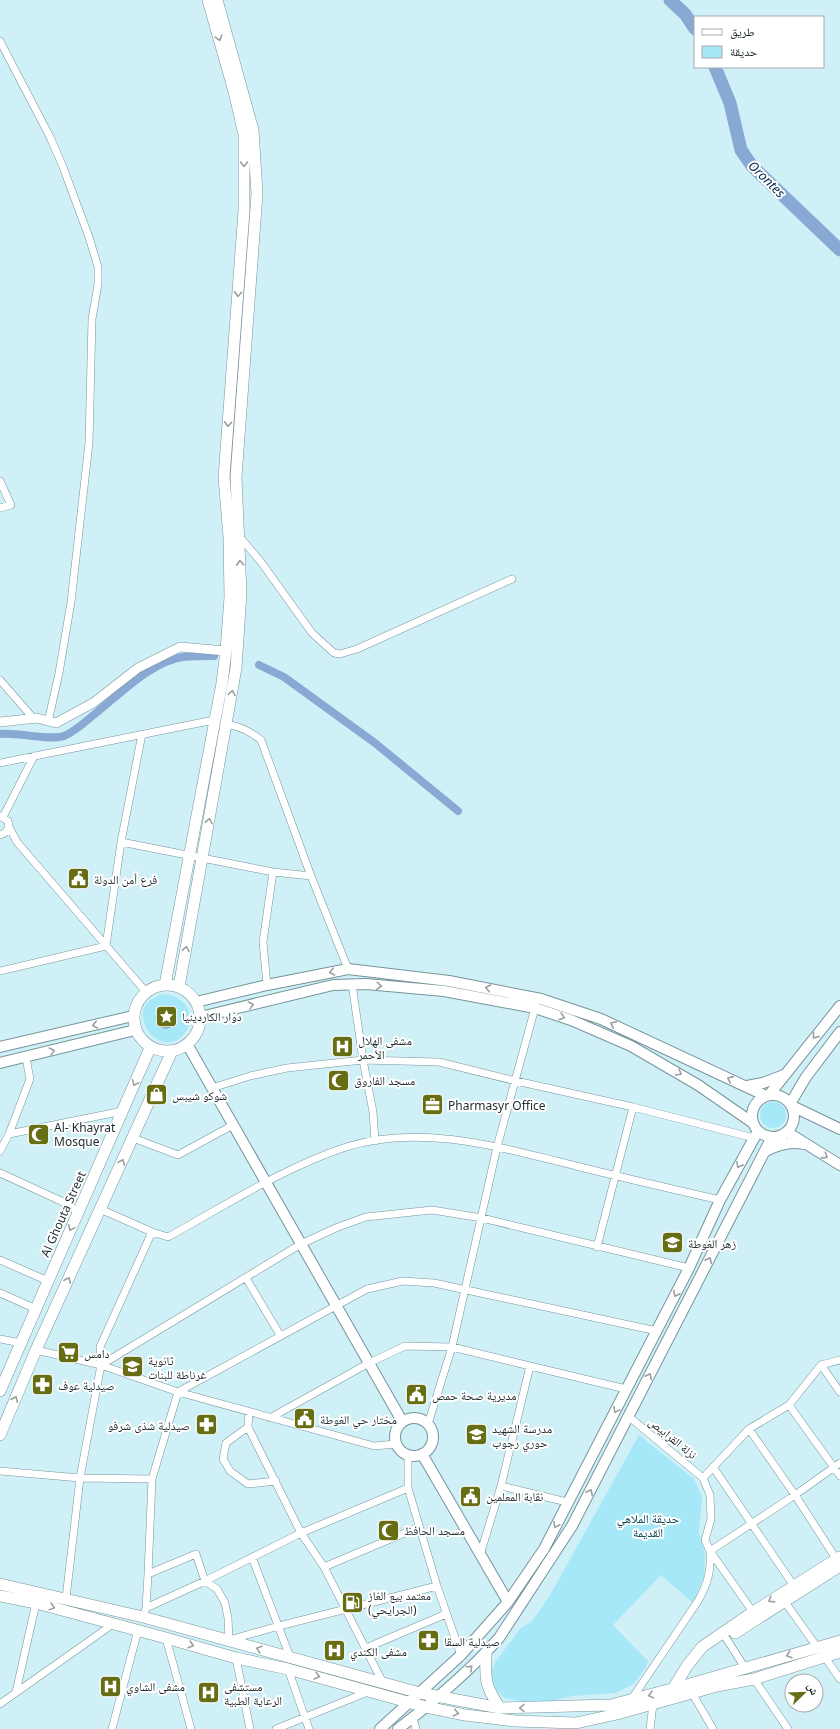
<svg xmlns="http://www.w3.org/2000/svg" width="840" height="1729" viewBox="0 0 840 1729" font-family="'Noto Sans','Noto Naskh Arabic',sans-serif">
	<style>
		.green { fill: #a6e8f8; fill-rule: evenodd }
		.water { fill: #88a9d3; stroke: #6883a1 }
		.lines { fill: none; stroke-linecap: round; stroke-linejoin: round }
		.canal { stroke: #88a9d3; stroke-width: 8 }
		.river { stroke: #88a9d3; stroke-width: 13 }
		.minor-casing { stroke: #76949b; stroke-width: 8 }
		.tertiary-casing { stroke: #76949b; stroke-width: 10 }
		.secondary-casing { stroke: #76949b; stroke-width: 12 }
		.primary-casing { stroke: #76949b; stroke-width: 12 }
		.minor { stroke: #fff; stroke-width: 7 }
		.tertiary { stroke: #fff; stroke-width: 9 }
		.secondary { stroke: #fff; stroke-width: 10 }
		.primary { stroke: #fff; stroke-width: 11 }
		.oneway { stroke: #9a9fa0 }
		.labels { text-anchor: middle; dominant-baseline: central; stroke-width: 4; stroke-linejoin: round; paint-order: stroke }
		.poi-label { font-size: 12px; fill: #1e2a2d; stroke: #fff; text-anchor: start }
		.street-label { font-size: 12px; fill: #1e2a2d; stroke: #fff }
		.park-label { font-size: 12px; fill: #044450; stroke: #fff }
		.water-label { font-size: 13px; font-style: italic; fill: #062950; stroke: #fff }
	</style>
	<rect width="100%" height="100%" fill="#d0f0f8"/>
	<path class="green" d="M165 994C183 996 198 1014 186 1031 162 1068 115 1004 165 994ZM161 1010 176 1016 175 1022 170 1027 157 1015Z
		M760 1115a13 13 0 1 1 26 0a13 13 0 1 1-26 0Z
		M639 1435 694 1479 702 1497 699 1533 705 1554 704 1577 693 1603 661 1575 613 1625 648 1661 646 1667 634 1684 615 1693 573 1696 550 1701 528 1702 504 1698 495 1688 490 1674 496 1661 520 1629 532 1621 549 1597Z"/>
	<path class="water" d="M156 1018a10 10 0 1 1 20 0a10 10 0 1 1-20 0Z"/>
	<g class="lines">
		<path class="canal" d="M259 665 284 677 375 743 458 811
			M0 734C18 732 50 741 64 736 76 731 86 721 96 713 120 694 152 661 183 657 193 656 204 656 214 656"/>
		<path class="river" d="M670 0 685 14 695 29
			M715 67 730 103 741 150 752 166 840 250"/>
		<defs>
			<path id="minor" d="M0 41 50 137 63 167 89 237 98 267V284L92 319 89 443 71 602 59 673 48 722
				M0 481 11 505 0 508
				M239 536 261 562 312 633 334 653 340 654 357 649 512 579
				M0 680 34 719
				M227 724C241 727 250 731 261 740L311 876 348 969
				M0 763 214 720
				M0 816 8 821C10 828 7 833 0 835
				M3 817 34 756
				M9 827 17 842 146 992
				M121 842 273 872 311 876
				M0 971 106 946 121 842 142 734
				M352 984 363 1060 439 1062 516 1081 633 1107 754 1138
				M267 985 263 942 273 872
				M212 1088 250 1076 287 1068 363 1060 373 1112 375 1141
				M9 1134 123 1111
				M133 1138 178 1155 233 1125
				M0 1151 9 1134 30 1079 26 1058
				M0 1173 61 1201 79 1212
				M100 1209 152 1232 168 1237C226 1205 283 1168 346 1147 421 1123 503 1148 576 1166 624 1178 672 1189 720 1200
				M597 1247 633 1107
				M0 1260 48 1281
				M246 1278 280 1335
				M0 1293 36 1309
				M0 1339 21 1343
				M36 1350 101 1365 178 1392 152 1479
				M101 1365 100 1347 152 1232
				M821 1365 840 1392
				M530 1366 626 1389
				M789 1405 840 1476
				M249 1412 248 1427 301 1533 324 1567 383 1683
				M628 1416 703 1478 710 1495 711 1519 705 1540 710 1551 753 1612
				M270 1418 369 1363 405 1346 452 1347 530 1366 501 1486 480 1555
				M428 1424 452 1347 497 1147 535 1008
				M248 1427 226 1443 223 1459 230 1471 248 1484 276 1481
				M749 1429 795 1495 837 1560
				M396 1444 374 1446 178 1392 367 1289 403 1281 434 1283 657 1331
				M408 1455V1488L437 1586 461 1655
				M713 1467 794 1586
				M0 1471 80 1478 152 1479 148 1574 146 1608 143 1617
				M703 1478 749 1429 789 1405 821 1365 840 1360
				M501 1486 567 1502
				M252 1557 290 1657
				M324 1567 419 1527
				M148 1574 196 1554 205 1581 217 1589 225 1603 228 1618 229 1640 279 1626 437 1586
				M66 1598 80 1478 101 1365 301 1244 338 1227 366 1217 432 1210 482 1218 689 1268
				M785 1602 817 1647
				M146 1608 205 1581 301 1533 408 1488
				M166 1638 191 1729
				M726 1638 745 1668
				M366 1648 446 1614
				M824 1656 840 1679
				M236 1658 250 1729
				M288 1669 309 1729
				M754 1679 788 1729
				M16 1692 36 1603
				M692 1693 713 1729
				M631 1700 698 1601C708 1583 711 1572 710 1551L795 1495 840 1463
				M0 1704 113 1624
				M413 1717 416 1729
				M112 1729 138 1630
				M276 1729 370 1691
				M650 1729 653 1704"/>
			<path id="tertiary" d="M0 722 37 718 56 723 93 703 138 668 180 647 226 651"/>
			<path id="secondary" d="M196 1002 267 985 348 969 449 981 541 999 601 1019 766 1096
				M200 1017 333 985 366 984 444 991 535 1008 571 1020 631 1046 698 1085 753 1123
				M187 1044 402 1421
				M0 1047 133 1016
				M0 1063 135 1030
				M747 1086 763 1083 784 1075
				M752 1116a21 21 0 1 1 42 0a21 21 0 1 1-42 0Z
				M769 1095 840 1006
				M790 1104 806 1077 840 1032
				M792 1106 840 1129
				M787 1132 840 1165
				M764 1152C777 1145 790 1141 804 1144
				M395 1437a19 19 0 1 1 38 0a19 19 0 1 1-38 0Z
				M422 1454 508 1602
				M380 1729 461 1655 508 1602 544 1549 689 1268 720 1200 758 1131
				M398 1729C433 1702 469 1672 499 1638L572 1526 772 1137"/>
			<path id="primary" d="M134 1018a33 33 0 1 1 66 0a33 33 0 1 1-66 0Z
				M165 985 222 683 226 651 230 597 229 537 224 477 244 211V135L235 95 208 0
				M179 987 236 668 241 593 236 477 257 194 253 130 217 0
				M0 1391 150 1048
				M0 1435 36 1350 172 1051
				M0 1584 143 1617 420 1693 500 1708 611 1705 683 1686 840 1641
				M0 1596 36 1603 166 1638 236 1658 288 1669 426 1707 465 1715 515 1721 576 1723 617 1714 717 1686 754 1679 840 1652
				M735 1633 840 1566
				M486 1653C485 1680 485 1686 500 1708
				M671 1692 687 1666 702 1647 753 1612 840 1557"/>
		</defs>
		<use href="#minor" class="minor-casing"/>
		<use href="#tertiary" class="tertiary-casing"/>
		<use href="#secondary" class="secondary-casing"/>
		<use href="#primary" class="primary-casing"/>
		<use href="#minor" class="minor"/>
		<use href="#tertiary" class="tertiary"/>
		<use href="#secondary" class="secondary"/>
		<use href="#primary" class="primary"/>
	</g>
	<defs><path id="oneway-chevron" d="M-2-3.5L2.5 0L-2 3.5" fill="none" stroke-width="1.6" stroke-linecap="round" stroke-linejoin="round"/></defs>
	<g class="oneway">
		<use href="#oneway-chevron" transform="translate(219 38) rotate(74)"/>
		<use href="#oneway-chevron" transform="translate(244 164) rotate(91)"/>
		<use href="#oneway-chevron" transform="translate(238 294) rotate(94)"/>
		<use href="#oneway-chevron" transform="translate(228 424) rotate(94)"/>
		<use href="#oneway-chevron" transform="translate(240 563) rotate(-93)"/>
		<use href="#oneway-chevron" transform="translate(232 693) rotate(-81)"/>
		<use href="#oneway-chevron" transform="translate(209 821) rotate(-79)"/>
		<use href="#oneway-chevron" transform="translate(186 949) rotate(-80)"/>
		<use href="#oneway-chevron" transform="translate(332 972) rotate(169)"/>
		<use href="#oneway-chevron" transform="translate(379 986) rotate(5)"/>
		<use href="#oneway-chevron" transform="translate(488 988) rotate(-169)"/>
		<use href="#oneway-chevron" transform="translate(251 1005) rotate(-14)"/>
		<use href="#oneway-chevron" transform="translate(562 1017) rotate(19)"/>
		<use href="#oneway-chevron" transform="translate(613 1024) rotate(-155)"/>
		<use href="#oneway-chevron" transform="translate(95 1025) rotate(167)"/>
		<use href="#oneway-chevron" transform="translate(815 1036) rotate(129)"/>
		<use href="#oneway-chevron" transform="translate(52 1051) rotate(-14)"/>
		<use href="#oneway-chevron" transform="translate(679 1073) rotate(30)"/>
		<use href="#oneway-chevron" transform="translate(730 1079) rotate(-156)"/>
		<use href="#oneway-chevron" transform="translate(135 1083) rotate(114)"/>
		<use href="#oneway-chevron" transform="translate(825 1156) rotate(33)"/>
		<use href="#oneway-chevron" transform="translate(122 1162) rotate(-65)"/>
		<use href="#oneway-chevron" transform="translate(739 1165) rotate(119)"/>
		<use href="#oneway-chevron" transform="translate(71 1228) rotate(114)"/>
		<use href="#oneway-chevron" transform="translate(709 1260) rotate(-63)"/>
		<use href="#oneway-chevron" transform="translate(68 1280) rotate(-65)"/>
		<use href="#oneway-chevron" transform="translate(676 1294) rotate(117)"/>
		<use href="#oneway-chevron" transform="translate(649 1376) rotate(-63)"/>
		<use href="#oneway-chevron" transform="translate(15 1399) rotate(-67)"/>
		<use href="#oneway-chevron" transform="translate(616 1410) rotate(118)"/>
		<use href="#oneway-chevron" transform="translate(590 1492) rotate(-63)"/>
		<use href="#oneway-chevron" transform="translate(556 1525) rotate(116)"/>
		<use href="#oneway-chevron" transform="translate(771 1600) rotate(148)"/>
		<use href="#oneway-chevron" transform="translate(52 1607) rotate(15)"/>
		<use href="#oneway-chevron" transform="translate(191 1645) rotate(17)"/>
		<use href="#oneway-chevron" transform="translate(259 1649) rotate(-164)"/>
		<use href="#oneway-chevron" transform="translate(789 1655) rotate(163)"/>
		<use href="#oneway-chevron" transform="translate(470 1668) rotate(-42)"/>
		<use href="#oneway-chevron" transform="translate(317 1676) rotate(14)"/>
		<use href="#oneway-chevron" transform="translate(651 1695) rotate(165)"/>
		<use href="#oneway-chevron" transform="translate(522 1708) rotate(179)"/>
		<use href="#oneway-chevron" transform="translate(456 1713) rotate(12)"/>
	</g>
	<defs>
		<symbol id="civic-square" viewBox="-11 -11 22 22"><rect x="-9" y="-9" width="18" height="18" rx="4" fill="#676d13" stroke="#fff"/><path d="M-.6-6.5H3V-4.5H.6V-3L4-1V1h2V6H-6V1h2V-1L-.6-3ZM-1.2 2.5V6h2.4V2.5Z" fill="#fff"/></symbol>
		<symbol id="sight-square" viewBox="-11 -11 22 22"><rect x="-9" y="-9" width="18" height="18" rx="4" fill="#676d13" stroke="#fff"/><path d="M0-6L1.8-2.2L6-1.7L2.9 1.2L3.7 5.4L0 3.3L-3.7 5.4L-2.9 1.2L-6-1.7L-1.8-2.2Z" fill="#fff"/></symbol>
		<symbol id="hospital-square" viewBox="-11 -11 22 22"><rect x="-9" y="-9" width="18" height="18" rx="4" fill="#676d13" stroke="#fff"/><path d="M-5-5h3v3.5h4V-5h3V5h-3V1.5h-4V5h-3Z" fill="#fff"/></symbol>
		<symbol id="mosque-square" viewBox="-11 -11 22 22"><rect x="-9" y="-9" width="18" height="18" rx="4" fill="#676d13" stroke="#fff"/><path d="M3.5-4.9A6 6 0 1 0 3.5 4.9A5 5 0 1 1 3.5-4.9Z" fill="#fff"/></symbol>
		<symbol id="shop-square" viewBox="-11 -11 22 22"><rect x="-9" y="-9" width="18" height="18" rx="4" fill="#676d13" stroke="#fff"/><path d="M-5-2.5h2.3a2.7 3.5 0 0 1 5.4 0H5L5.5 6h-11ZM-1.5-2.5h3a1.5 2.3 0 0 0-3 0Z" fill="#fff"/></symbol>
		<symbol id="office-square" viewBox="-11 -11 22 22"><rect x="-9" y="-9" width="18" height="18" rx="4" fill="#676d13" stroke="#fff"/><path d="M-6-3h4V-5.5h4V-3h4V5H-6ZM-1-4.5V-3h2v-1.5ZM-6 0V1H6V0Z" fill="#fff"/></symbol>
		<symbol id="school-square" viewBox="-11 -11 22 22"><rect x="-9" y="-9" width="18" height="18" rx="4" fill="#676d13" stroke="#fff"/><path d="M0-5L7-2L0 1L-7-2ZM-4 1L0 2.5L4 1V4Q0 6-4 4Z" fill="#fff"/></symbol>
		<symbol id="supermarket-square" viewBox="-11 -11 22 22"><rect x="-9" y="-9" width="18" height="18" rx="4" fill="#676d13" stroke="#fff"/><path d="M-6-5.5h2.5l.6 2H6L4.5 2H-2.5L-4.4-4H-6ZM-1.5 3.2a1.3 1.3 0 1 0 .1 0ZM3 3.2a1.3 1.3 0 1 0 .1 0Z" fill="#fff"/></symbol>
		<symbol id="pharmacy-square" viewBox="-11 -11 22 22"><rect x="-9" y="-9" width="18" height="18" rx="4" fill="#676d13" stroke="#fff"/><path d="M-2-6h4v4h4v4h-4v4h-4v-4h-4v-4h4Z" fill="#fff"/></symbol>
		<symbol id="fuel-square" viewBox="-11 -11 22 22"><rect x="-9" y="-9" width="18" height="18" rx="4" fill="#676d13" stroke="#fff"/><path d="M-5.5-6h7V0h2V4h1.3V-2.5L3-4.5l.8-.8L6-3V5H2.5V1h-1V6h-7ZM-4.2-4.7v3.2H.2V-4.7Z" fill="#fff"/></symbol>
	</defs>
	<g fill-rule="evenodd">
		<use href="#civic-square" x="66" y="866" width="25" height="25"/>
		<use href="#sight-square" x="154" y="1004" width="25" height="25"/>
		<use href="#hospital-square" x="330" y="1034" width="25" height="25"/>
		<use href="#mosque-square" x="326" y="1068" width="25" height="25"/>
		<use href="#shop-square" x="144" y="1082" width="25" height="25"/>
		<use href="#office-square" x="420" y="1092" width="25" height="25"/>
		<use href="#mosque-square" x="26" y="1122" width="25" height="25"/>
		<use href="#school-square" x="660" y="1230" width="25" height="25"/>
		<use href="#supermarket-square" x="56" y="1340" width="25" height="25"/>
		<use href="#school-square" x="120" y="1354" width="25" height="25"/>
		<use href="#pharmacy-square" x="30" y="1372" width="25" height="25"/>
		<use href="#civic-square" x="404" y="1382" width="25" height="25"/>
		<use href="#civic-square" x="292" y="1406" width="25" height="25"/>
		<use href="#pharmacy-square" x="194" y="1412" width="25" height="25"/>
		<use href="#school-square" x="464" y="1422" width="25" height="25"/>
		<use href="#civic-square" x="458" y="1484" width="25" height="25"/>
		<use href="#mosque-square" x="376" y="1518" width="25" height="25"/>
		<use href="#fuel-square" x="340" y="1590" width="25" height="25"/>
		<use href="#pharmacy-square" x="416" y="1628" width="25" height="25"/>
		<use href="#hospital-square" x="322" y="1638" width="25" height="25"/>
		<use href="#hospital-square" x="98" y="1674" width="25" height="25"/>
		<use href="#hospital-square" x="196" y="1680" width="25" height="25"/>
	</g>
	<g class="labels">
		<g class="poi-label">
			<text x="94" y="879">فرع أمن الدولة</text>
			<text x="182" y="1016">دوّار الكاردينيا</text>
			<text x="358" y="1040">مشفى الهلال<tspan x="358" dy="14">الأحمر</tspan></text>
			<text x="354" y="1080">مسجد الفاروق</text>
			<text x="172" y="1095">شوكو شيبس</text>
			<text x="448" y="1105">Pharmasyr Office</text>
			<text x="54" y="1127">Al- Khayrat<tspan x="54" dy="14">Mosque</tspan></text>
			<text x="688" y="1243">زهر الغوطة</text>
			<text x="84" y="1353">دامس</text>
			<text x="148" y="1360">ثانوية<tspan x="148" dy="14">غرناطة للبنات</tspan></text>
			<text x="58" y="1385">صيدلية عوف</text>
			<text x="432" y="1395">مديرية صحة حمص</text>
			<text x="320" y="1419">مختار حي الغوطة</text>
			<text x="190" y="1425" text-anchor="end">صيدلية شذى شرفو</text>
			<text x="492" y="1428">مدرسة الشهيد<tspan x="492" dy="14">حوري رجوب</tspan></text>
			<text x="486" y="1496">نقابة المعلمين</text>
			<text x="404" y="1530">مسجد الحافظ</text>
			<text x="368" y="1595">معتمد بيع الغاز<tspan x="368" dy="14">(الجرايحي)</tspan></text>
			<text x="444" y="1641">صيدلية السقا</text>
			<text x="350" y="1651">مشفى الكندي</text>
			<text x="126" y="1686">مشفى الشاوي</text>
			<text x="224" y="1686">مستشفى<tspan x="224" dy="14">الرعاية الطبية</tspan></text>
		</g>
		<g class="street-label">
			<text transform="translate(63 1214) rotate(-66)">Al Ghouta Street</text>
			<text transform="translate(673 1438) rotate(39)">نزلة القرابيص</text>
		</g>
		<g class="park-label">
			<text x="648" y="1518">حديقة الملاهي<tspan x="648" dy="14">القديمة</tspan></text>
		</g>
		<g class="water-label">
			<text transform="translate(767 179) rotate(45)">Orontes</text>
		</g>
	</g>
	<rect x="694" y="16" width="130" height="52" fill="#ffffff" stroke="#a5aaab"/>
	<rect x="702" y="29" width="20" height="6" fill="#ffffff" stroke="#a5aaab"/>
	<text x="730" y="36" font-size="12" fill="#1e2a2d">طريق</text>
	<rect x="702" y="46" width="20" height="12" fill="#a6e8f8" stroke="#a5aaab"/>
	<text x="730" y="56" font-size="12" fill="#1e2a2d">حديقة</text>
	<g transform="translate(804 1693) rotate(67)"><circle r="19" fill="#ffffff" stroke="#a5aaab"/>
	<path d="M0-3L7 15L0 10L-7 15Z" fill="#676d13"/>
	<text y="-6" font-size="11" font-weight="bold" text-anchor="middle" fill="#1e2a2d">ش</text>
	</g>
</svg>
